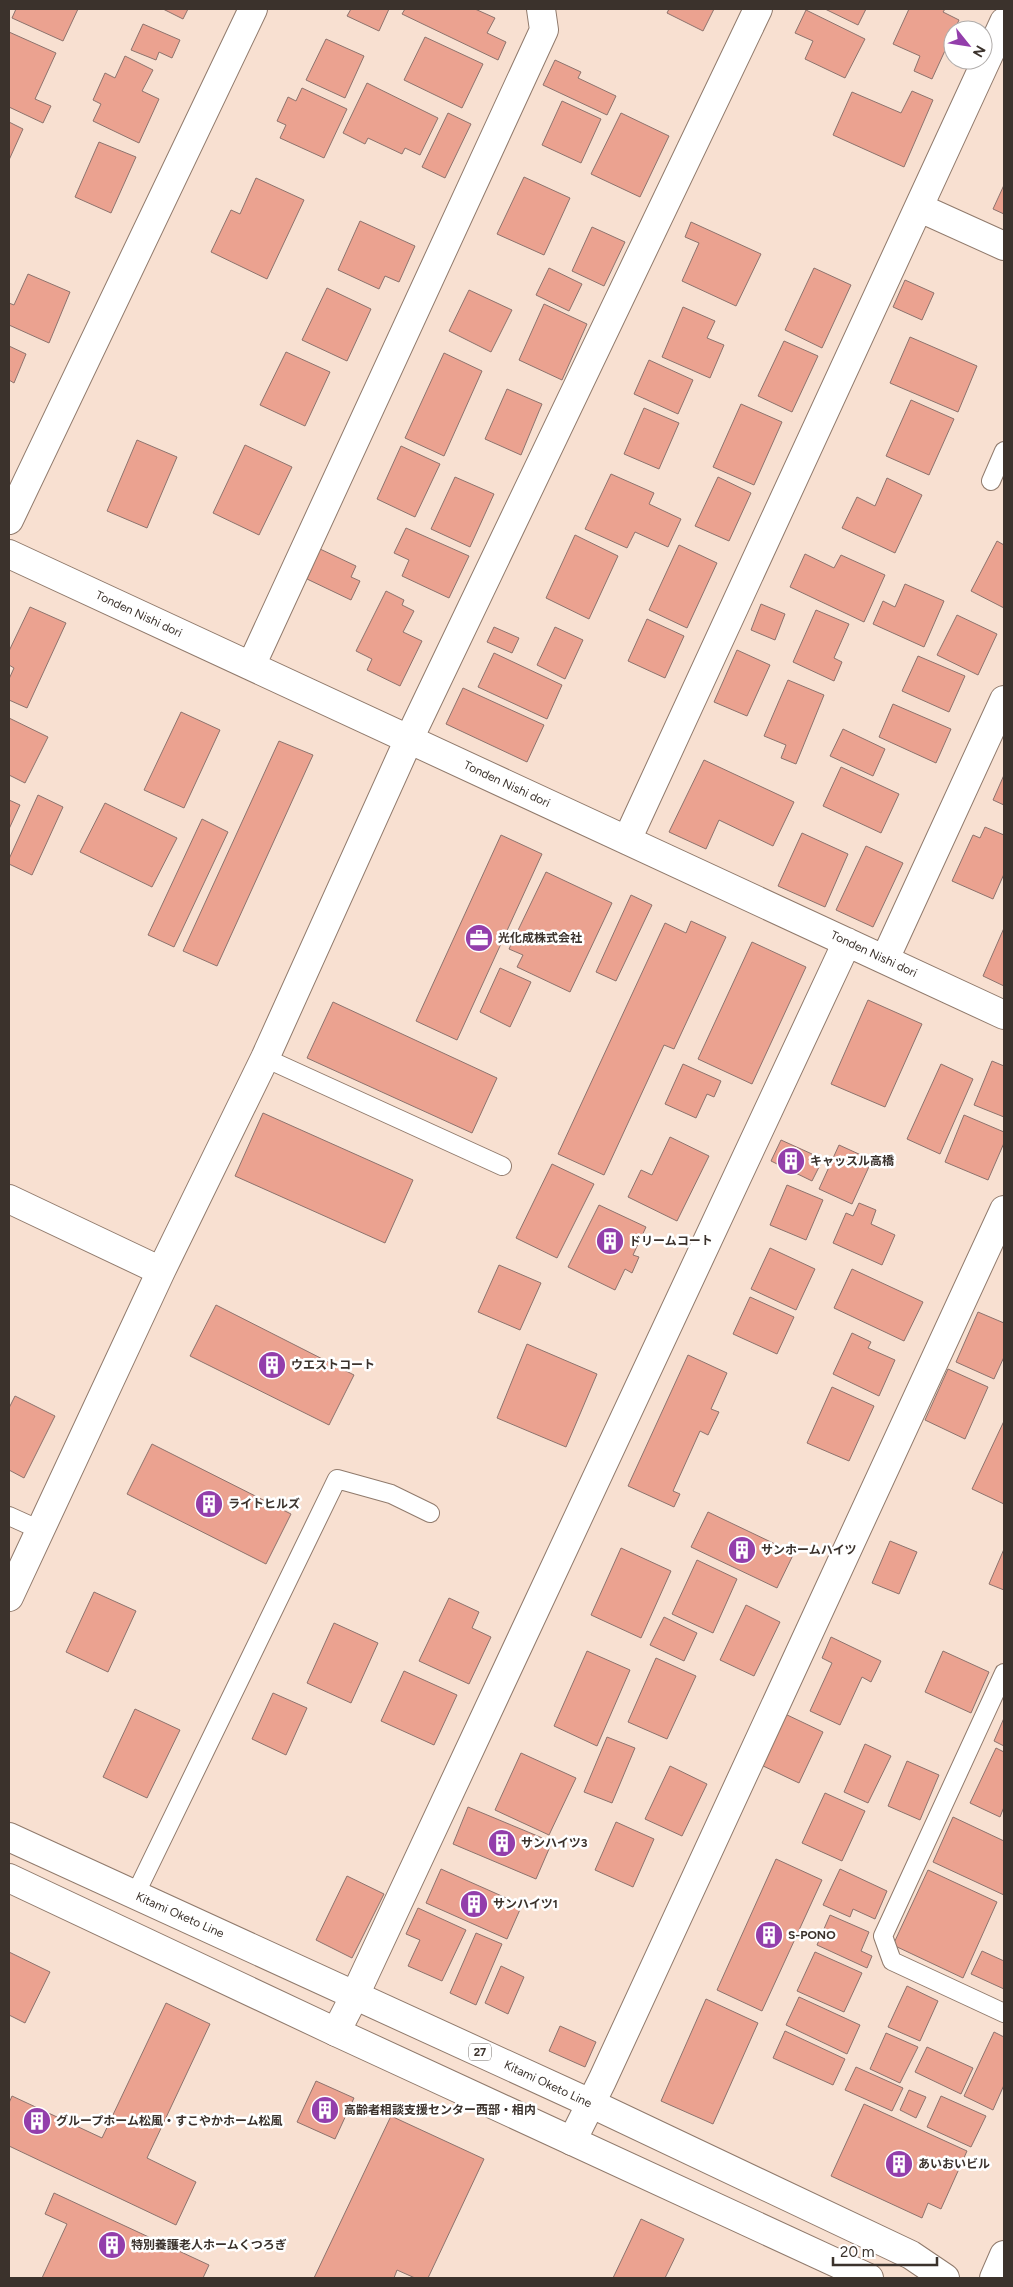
<svg xmlns="http://www.w3.org/2000/svg" width="1013" height="2287" viewBox="0 0 1013 2287" font-family="Figtree,'Noto Sans JP',sans-serif">
	<style>
		.building { fill: #eba290; stroke: #8d736d }
		.lines { fill: none; stroke-linecap: round; stroke-linejoin: round }
		.service-casing { stroke: #907a6c; stroke-width: 20 }
		.minor-casing { stroke: #907a6c; stroke-width: 30 }
		.primary-casing { stroke: #907a6c; stroke-width: 30 }
		.trunk-casing { stroke: #907a6c; stroke-width: 30 }
		.service { stroke: #fff; stroke-width: 18 }
		.minor { stroke: #fff; stroke-width: 28 }
		.primary { stroke: #fff; stroke-width: 28 }
		.trunk { stroke: #fff; stroke-width: 28 }
		.labels { text-anchor: middle; dominant-baseline: central; stroke-width: 5; stroke-linejoin: round; paint-order: stroke }
		.shield { fill: #fff; stroke: #76706b; stroke-width: 1 }
		.shield-label { font-size: 11px; font-weight: bold; fill: #3b322c }
		.street-label { font-size: 12px; fill: #3b322c; stroke: #fff }
		.poi-label { font-size: 12px; font-weight: bold; fill: #3b322c; stroke: #fff; text-anchor: start }
	</style>
	<rect width="100%" height="100%" fill="#f8e0d1"/>
	<path class="building" d="M16 9H78L63 41 12 18Z
		M163 9H188L183 19Z
		M351 9H389L379 31 347 16Z
		M405 9H475L495 18 487 33 506 42 498 60 402 14Z
		M669 9H714L703 31 667 13Z
		M825 9H866L858 25Z
		M909 9H945L943 12 959 20 932 79 914 71 920 56 893 44Z
		M806 10 865 39 845 78 805 59 813 41 795 33Z
		M143 24 180 40 172 58 159 52 156 60 131 50Z
		M9 32 56 53 35 99 51 106 43 123 9 107Z
		M425 37 483 64 462 108 404 80Z
		M326 39 364 56 345 98 306 80Z
		M125 56 153 70 142 91 159 99 139 143 93 121 101 104 93 100 105 73 115 78Z
		M555 60 581 72 578 78 616 96 607 115 543 85Z
		M367 83 438 118 420 155 405 148 402 154 368 138 365 144 343 133Z
		M302 88 347 109 324 158 280 138 286 125 277 121 288 97 296 101Z
		M912 91 933 100 904 167 833 135 852 92 901 113Z
		M562 101 601 119 581 163 542 145Z
		M448 113 471 124 445 178 422 167Z
		M621 113 669 136 640 197 591 174Z
		M9 122 23 129 9 160Z
		M99 142 136 157 111 213 75 197Z
		M524 177 570 198 544 255 497 234Z
		M256 178 304 200 267 279 211 252 231 210 240 214Z
		M1004 185V214L993 209Z
		M360 221 415 246 399 282 385 276 379 289 338 270Z
		M691 222 761 254 736 306 682 281 699 243 685 237Z
		M592 227 625 242 604 286 572 271Z
		M549 268 582 284 569 311 536 295Z
		M814 268 851 285 822 348 785 330Z
		M28 274 70 292 49 343 9 325V303L14 305Z
		M905 280 934 293 922 320 893 307Z
		M327 288 371 309 347 361 302 340Z
		M469 290 512 310 491 352 449 331Z
		M544 304 587 324 562 380 519 360Z
		M683 307 715 321 707 338 724 345 710 378 662 357Z
		M910 337 977 366 958 412 890 383Z
		M784 341 818 356 792 412 758 396Z
		M9 346 26 354 14 383 9 380Z
		M286 352 330 372 305 426 260 405Z
		M444 353 482 371 444 456 405 438Z
		M649 360 693 380 678 414 634 394Z
		M507 389 542 404 521 455 485 439Z
		M911 400 954 419 929 475 886 456Z
		M741 404 782 422 754 485 713 467Z
		M644 408 679 423 659 469 624 454Z
		M137 440 177 457 147 528 107 511Z
		M245 445 292 467 259 535 213 513Z
		M401 446 440 464 415 517 377 499Z
		M611 474 654 493 649 504 681 519 668 547 635 532 627 548 585 529Z
		M455 477 494 494 470 547 431 529Z
		M718 477 751 493 729 541 695 526Z
		M887 478 922 495 895 553 842 528 857 497 875 506Z
		M406 528 469 556 449 598 402 576 409 560 394 553Z
		M575 535 618 556 589 619 546 598Z
		M997 541 1004 545V608L971 591Z
		M679 545 717 563 687 628 649 610Z
		M320 549 356 566 351 577 360 581 351 600 307 579Z
		M805 554 834 568 841 555 885 575 864 622 790 587Z
		M905 584 944 601 924 647 873 624 883 601 895 607Z
		M386 591 404 600 402 605 414 611 403 632 422 641 400 686 367 670 372 659 356 651Z
		M761 604 785 614 775 640 751 630Z
		M30 607 66 623 27 708 9 700V679L14 668 9 665V651Z
		M816 610 849 624 834 658 842 662 834 681 793 662Z
		M957 615 997 634 978 675 937 655Z
		M647 619 684 636 665 678 628 661Z
		M494 627 519 638 512 653 487 642Z
		M555 627 583 640 565 679 537 665Z
		M737 650 770 665 747 716 714 702Z
		M494 653 562 685 547 719 478 687Z
		M918 656 965 676 949 712 902 691Z
		M788 680 824 695 796 764 781 758 786 745 764 736Z
		M463 688 544 725 527 762 446 724Z
		M893 704 951 729 936 763 879 737Z
		M181 712 220 730 184 808 144 790Z
		M9 718 48 737 25 783 9 775Z
		M843 729 885 749 873 776 830 756Z
		M279 741 313 755 217 966 183 951Z
		M704 760 794 802 773 846 719 820 706 849 669 832Z
		M841 767 899 794 881 833 823 806Z
		M1004 775V805L993 800Z
		M38 795 63 807 32 875 9 864V859Z
		M9 800 20 805 9 829Z
		M105 803 177 838 152 887 80 852Z
		M202 819 228 832 174 947 148 935Z
		M985 827 1004 835V874L993 899 952 881 973 835 980 838Z
		M802 833 848 854 825 907 778 886Z
		M501 835 542 854 457 1040 416 1021Z
		M866 846 903 863 873 927 836 910Z
		M546 872 612 903 570 992 517 967 523 955 509 949Z
		M631 895 652 905 616 981 596 972Z
		M691 921 726 937 674 1049 664 1045 604 1175 558 1154 665 923 686 933Z
		M1004 928V986L983 976Z
		M752 942 806 967 752 1084 698 1059Z
		M500 968 531 982 510 1027 480 1012Z
		M868 1000 922 1024 885 1107 831 1084Z
		M333 1002 497 1078 472 1133 307 1058Z
		M992 1061 1004 1066V1117L974 1105Z
		M683 1064 721 1081 714 1097 707 1094 696 1118 665 1104Z
		M941 1064 973 1079 940 1154 907 1139Z
		M263 1113 413 1180 385 1243 235 1176Z
		M964 1115 1004 1132V1143L988 1180 945 1162Z
		M670 1137 709 1156 677 1221 628 1197 641 1170 652 1175Z
		M781 1140 812 1154 809 1160 820 1165 812 1181 771 1161Z
		M839 1145 872 1160 852 1204 819 1189Z
		M552 1164 594 1184 557 1258 516 1238Z
		M787 1185 823 1200 806 1240 770 1225Z
		M859 1203 876 1210 871 1224 895 1235 882 1265 833 1243 846 1213 853 1216Z
		M599 1205 646 1227 633 1255 639 1257 632 1273 625 1269 615 1290 568 1267Z
		M770 1248 815 1269 796 1310 751 1289Z
		M499 1265 541 1283 520 1330 478 1312Z
		M852 1269 923 1302 904 1341 834 1308Z
		M750 1297 794 1317 777 1354 733 1334Z
		M216 1305 354 1375 329 1425 190 1356Z
		M978 1312 1004 1323V1357L994 1379 956 1362Z
		M852 1333 871 1342 868 1348 895 1360 879 1396 833 1374Z
		M527 1344 597 1374 566 1447 497 1418Z
		M688 1355 727 1373 711 1409 719 1412 708 1435 700 1431 673 1491 680 1494 674 1507 628 1486Z
		M948 1369 988 1387 965 1439 925 1420Z
		M832 1387 874 1406 849 1461 807 1443Z
		M15 1396 55 1416 24 1478 9 1470V1408Z
		M1004 1421V1504L972 1489Z
		M152 1444 291 1514 266 1564 127 1494Z
		M708 1512 794 1553 777 1588 691 1547Z
		M890 1541 917 1552 899 1594 872 1583Z
		M621 1548 671 1571 641 1638 591 1615Z
		M1004 1549V1590L989 1584Z
		M697 1560 737 1579 713 1633 672 1614Z
		M94 1592 136 1611 108 1672 66 1652Z
		M449 1598 479 1612 472 1628 491 1637 469 1684 419 1661Z
		M746 1605 780 1622 754 1676 720 1660Z
		M664 1617 697 1633 684 1661 650 1645Z
		M334 1623 378 1643 351 1703 307 1683Z
		M831 1637 881 1661 871 1682 862 1677 840 1725 810 1711 832 1663 822 1658Z
		M587 1651 630 1670 597 1746 554 1726Z
		M943 1651 989 1672 971 1713 925 1692Z
		M656 1658 696 1676 667 1739 628 1722Z
		M404 1671 457 1695 434 1745 381 1721Z
		M273 1693 307 1708 286 1755 252 1739Z
		M135 1709 180 1730 147 1798 103 1777Z
		M783 1713 823 1732 799 1783 759 1764Z
		M1004 1718V1746L994 1741Z
		M607 1737 635 1748 612 1803 584 1792Z
		M865 1744 891 1756 868 1803 844 1792Z
		M996 1748 1004 1752V1807L1000 1817 970 1803Z
		M521 1753 576 1778 549 1835 495 1810Z
		M907 1761 939 1775 920 1820 888 1806Z
		M670 1766 707 1784 682 1836 645 1819Z
		M825 1793 865 1811 842 1861 802 1843Z
		M468 1807 552 1842 536 1879 453 1844Z
		M953 1817 1004 1841V1895L933 1862Z
		M616 1822 654 1839 633 1887 595 1870Z
		M776 1859 822 1880 762 2011 717 1990Z
		M441 1869 522 1905 507 1939 426 1903Z
		M840 1869 887 1891 875 1919 853 1909 850 1917 823 1905Z
		M928 1870 997 1902 963 1978 893 1945Z
		M347 1876 384 1894 352 1958 316 1940Z
		M418 1908 466 1930 442 1981 408 1966 420 1940 406 1934Z
		M830 1915 869 1932 861 1951 872 1956 867 1968 817 1945Z
		M476 1933 502 1944 476 2005 450 1993Z
		M982 1951 1004 1961V1989L971 1974Z
		M9 1952 50 1972 25 2023 9 2015Z
		M815 1952 862 1973 844 2012 797 1991Z
		M501 1966 524 1977 508 2014 485 2003Z
		M907 1986 938 2001 920 2041 888 2027Z
		M799 1997 860 2025 847 2054 786 2025Z
		M706 1999 758 2023 713 2124 661 2101Z
		M166 2003 210 2024 147 2158 196 2182 176 2225 9 2146V2103L12 2096 102 2138Z
		M560 2026 596 2042 585 2067 549 2051Z
		M785 2031 845 2059 833 2085 773 2058Z
		M994 2032 1004 2037V2085L993 2110 964 2096Z
		M886 2033 918 2047 900 2083 870 2069Z
		M927 2047 973 2068 961 2094 915 2072Z
		M856 2067 903 2088 892 2111 845 2090Z
		M316 2081 354 2098 335 2139 297 2122Z
		M909 2090 926 2097 916 2118 900 2110Z
		M941 2096 986 2116 971 2147 927 2127Z
		M864 2104 967 2151 941 2209 928 2203 922 2218 831 2176Z
		M391 2116 484 2159 428 2278H415L397 2270 394 2278H314Z
		M54 2193 209 2265 203 2278H42L67 2224 45 2214Z
		M641 2219 684 2239 665 2278H613Z"/>
	<g class="lines">
		<defs>
			<path id="service" d="M991 481 1004 451
				M265 1058 502 1166
				M9 1516 40 1530
				M1004 1673 883 1936 892 1961 1004 2013
				M135 1895 337 1479 391 1494 430 1513"/>
			<path id="minor" d="M920 208 1004 246
				M9 520 253 9
				M9 554 1004 1015
				M251 666 544 30 541 9
				M627 840 1004 22
				M885 959 1004 700
				M9 1199 161 1271
				M9 1597 161 1271 265 1058 409 739 758 9
				M336 2032 355 1995 847 942
				M572 2141 602 2081 1004 1210"/>
			<path id="primary" d="M9 1837 590 2103 911 2255 945 2278
				M9 1878 336 2032 869 2278"/>
			<path id="trunk" d="M994 2278 1004 2255"/>
		</defs>
		<use href="#service" class="service-casing"/>
		<use href="#minor" class="minor-casing"/>
		<use href="#primary" class="primary-casing"/>
		<use href="#trunk" class="trunk-casing"/>
		<use href="#service" class="service"/>
		<use href="#minor" class="minor"/>
		<use href="#primary" class="primary"/>
		<use href="#trunk" class="trunk"/>
	</g>
	<defs>
		<symbol id="office-disc" viewBox="-11 -11 22 22"><circle r="9.5" fill="#933eab" stroke="#fff"/><path d="M-6-3h4V-5.5h4V-3h4V5H-6ZM-1-4.5V-3h2v-1.5ZM-6 0V1H6V0Z" fill="#fff"/></symbol>
		<symbol id="building-disc" viewBox="-11 -11 22 22"><circle r="9.5" fill="#933eab" stroke="#fff"/><path d="M-4-6H4V6H1V3H-1V6H-4ZM-2.5-4.3h1.7v1.8h-1.7ZM.8-4.3h1.7v1.8H.8ZM-2.5-1h1.7V.8h-1.7ZM.8-1h1.7V.8H.8Z" fill="#fff"/></symbol>
	</defs>
	<g fill-rule="evenodd">
		<use href="#office-disc" x="463" y="922" width="32" height="32"/>
		<use href="#building-disc" x="775" y="1145" width="32" height="32"/>
		<use href="#building-disc" x="594" y="1225" width="32" height="32"/>
		<use href="#building-disc" x="256" y="1349" width="32" height="32"/>
		<use href="#building-disc" x="193" y="1488" width="32" height="32"/>
		<use href="#building-disc" x="726" y="1534" width="32" height="32"/>
		<use href="#building-disc" x="486" y="1827" width="32" height="32"/>
		<use href="#building-disc" x="458" y="1888" width="32" height="32"/>
		<use href="#building-disc" x="753" y="1919" width="32" height="32"/>
		<use href="#building-disc" x="309" y="2094" width="32" height="32"/>
		<use href="#building-disc" x="21" y="2105" width="32" height="32"/>
		<use href="#building-disc" x="883" y="2148" width="32" height="32"/>
		<use href="#building-disc" x="96" y="2229" width="32" height="32"/>
	</g>
	<g class="labels">
		<rect class="shield" x="469" y="2043.5" width="22" height="17" rx="4"/>
		<g class="shield-label">
			<text x="480" y="2052">27</text>
		</g>
		<g class="street-label">
			<text transform="translate(139 614) rotate(25)">Tonden Nishi dori</text>
			<text transform="translate(507 784) rotate(25)">Tonden Nishi dori</text>
			<text transform="translate(874 954) rotate(25)">Tonden Nishi dori</text>
			<text transform="translate(180 1915) rotate(24)">Kitami Oketo Line</text>
			<text transform="translate(548 2084) rotate(25)">Kitami Oketo Line</text>
		</g>
		<g class="poi-label">
			<text x="498" y="938">光化成株式会社</text>
			<text x="810" y="1161">キャッスル高橋</text>
			<text x="629" y="1241">ドリームコート</text>
			<text x="291" y="1365">ウエストコート</text>
			<text x="228" y="1504">ライトヒルズ</text>
			<text x="761" y="1550">サンホームハイツ</text>
			<text x="521" y="1843">サンハイツ3</text>
			<text x="493" y="1904">サンハイツ1</text>
			<text x="788" y="1935">S-PONO</text>
			<text x="344" y="2110">高齢者相談支援センター西部・相内</text>
			<text x="56" y="2121">グループホーム松風・すこやかホーム松風</text>
			<text x="918" y="2164">あいおいビル</text>
			<text x="131" y="2245">特別養護老人ホームくつろぎ</text>
		</g>
	</g>
	<rect width="1013" height="2287" fill="none" stroke="#3b322c" stroke-width="20"/>
	<g transform="translate(968 45) rotate(120)"><circle r="24" fill="#ffffff" stroke="#b1adab"/>
	<path d="M0-4L9 19L0 12L-9 19Z" fill="#933eab"/>
	<text y="-8" font-size="14" font-weight="bold" text-anchor="middle" fill="#3b322c">N</text>
	</g>
	<path d="M833 2257v8h104v-8" fill="none" stroke="#3b322c" stroke-width="2.5"/>
	<text x="840" y="2257" font-size="15" fill="#3b322c" stroke="#ffffff" stroke-width="4" paint-order="stroke">20 m</text>
</svg>
